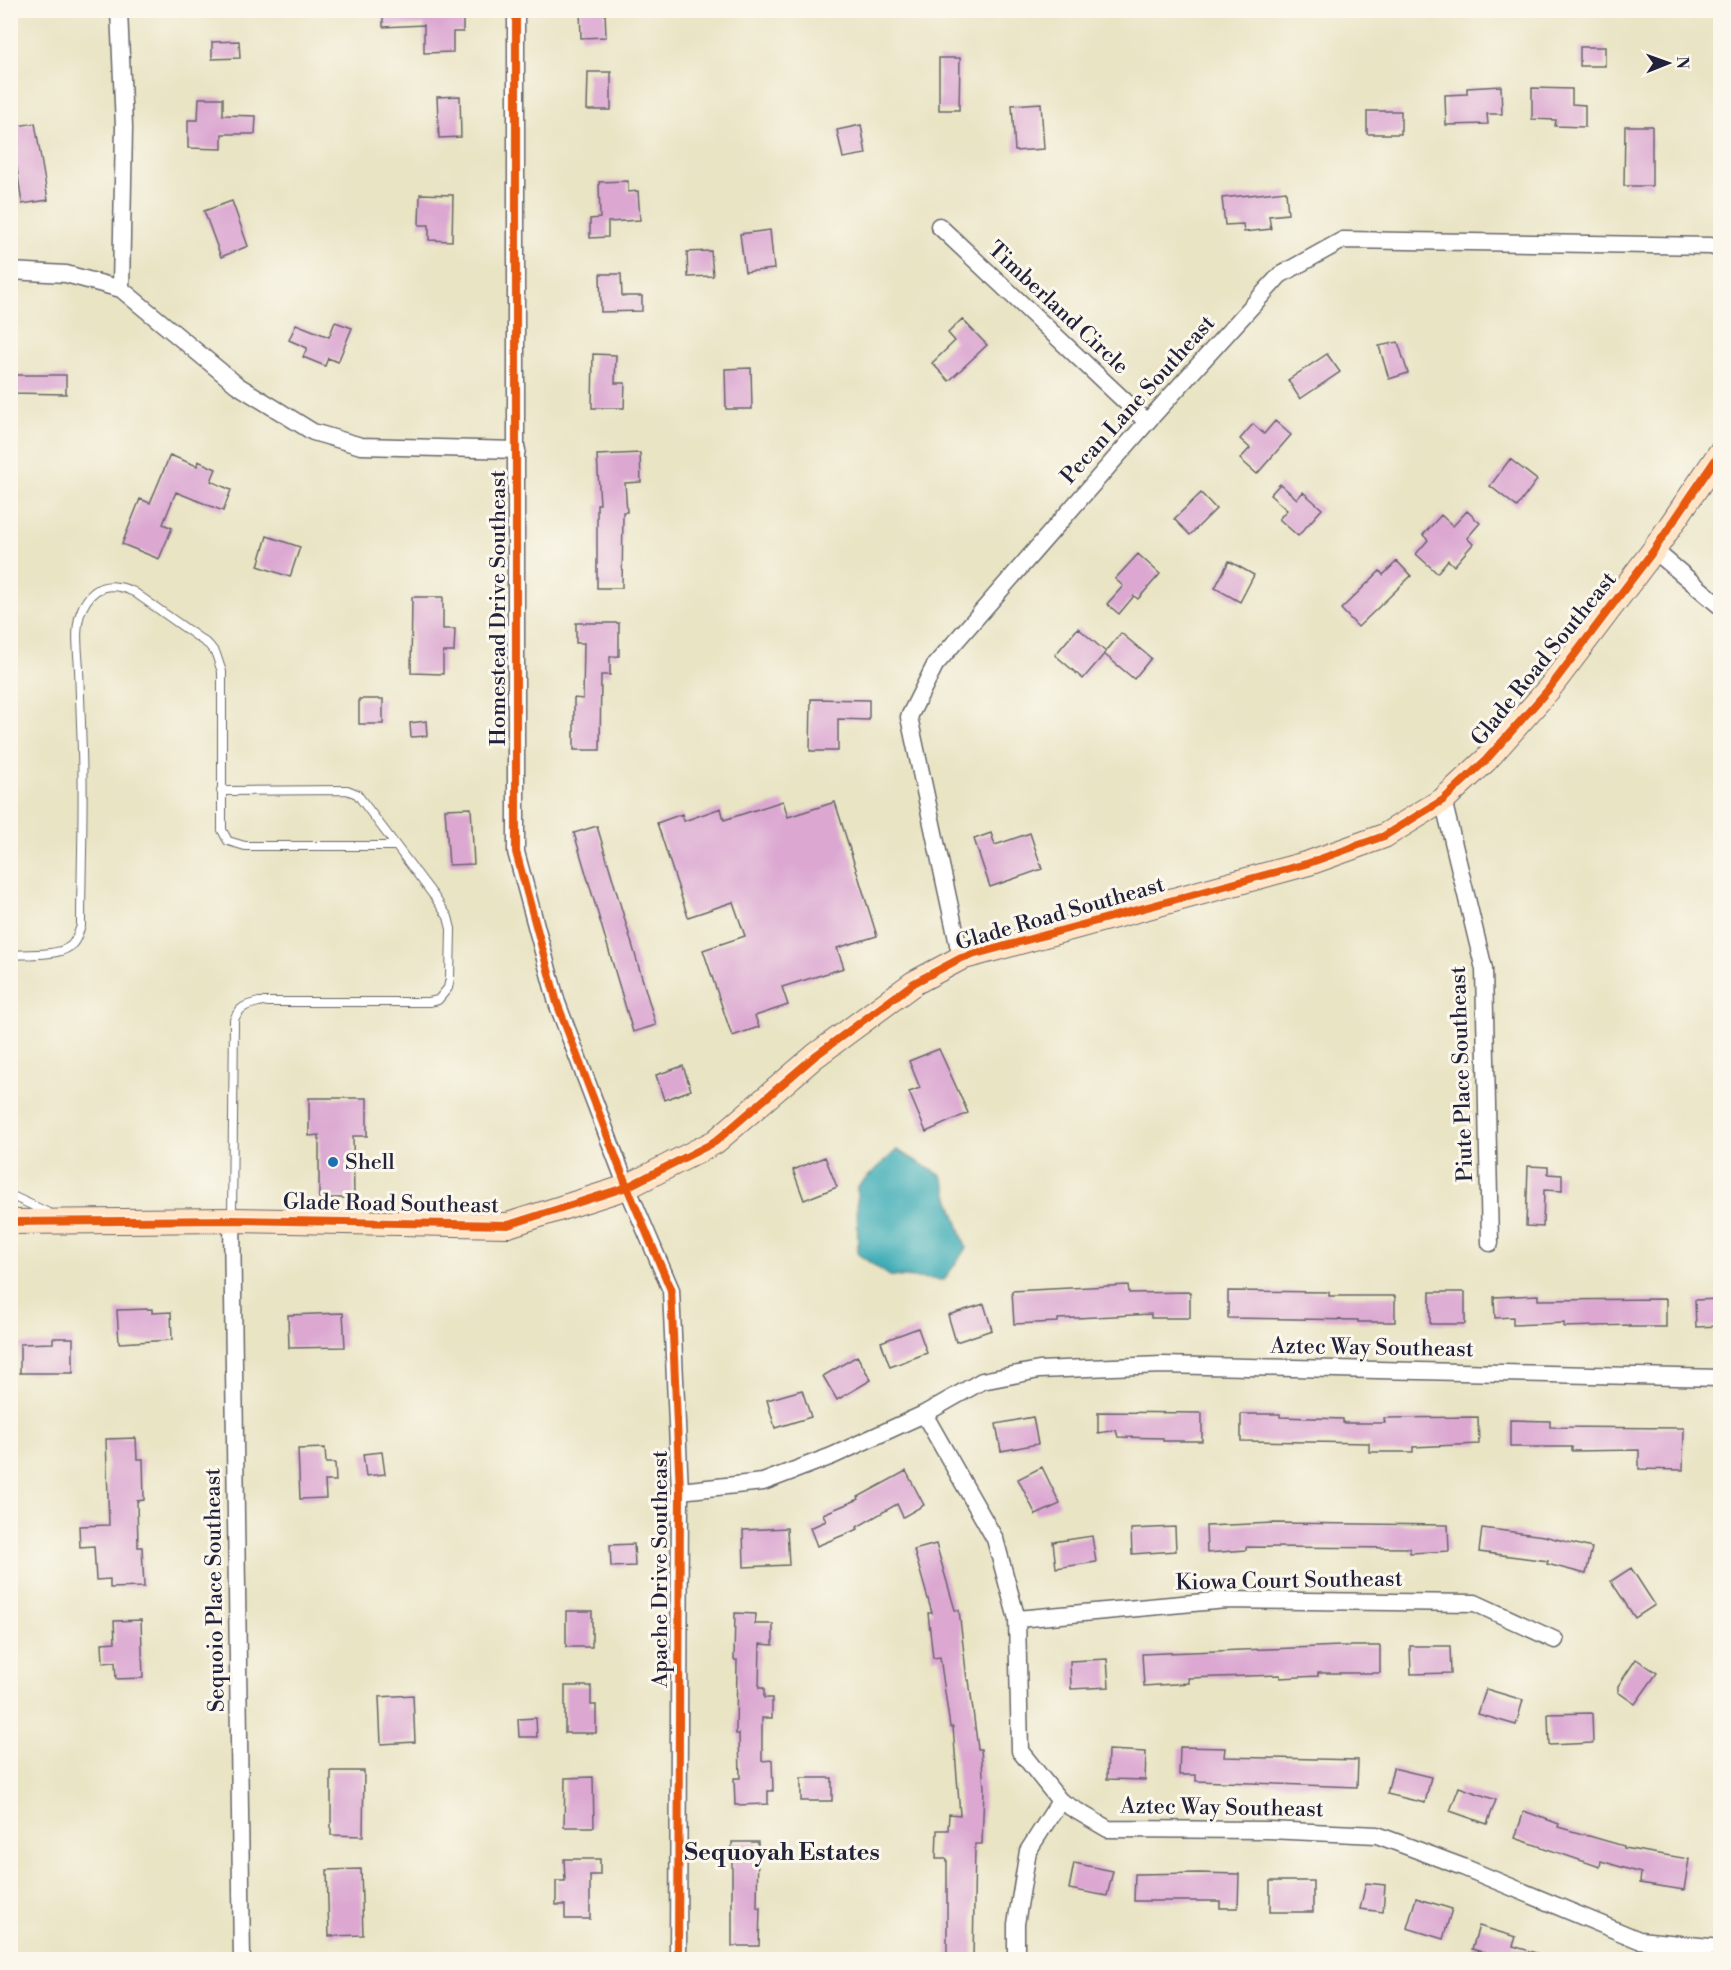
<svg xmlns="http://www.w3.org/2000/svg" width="1731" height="1970" viewBox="0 0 1731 1970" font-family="'Libre Bodoni',serif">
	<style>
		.water { fill: #3bacb6; stroke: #2e6778; stroke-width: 1.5 }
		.building { fill: #dca8d2 }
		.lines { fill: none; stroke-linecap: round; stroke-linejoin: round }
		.lane-casing { stroke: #68666b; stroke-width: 10 }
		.street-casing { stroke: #68666b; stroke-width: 19 }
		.secondary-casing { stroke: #68666b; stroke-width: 26 }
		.lane { stroke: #fff; stroke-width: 8 }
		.street { stroke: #fff; stroke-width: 16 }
		.secondary { stroke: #ffe4c6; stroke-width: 24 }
		.cycleway-casing { stroke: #fbf7ec; stroke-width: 11 }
		.cycleway { stroke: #e8590c; stroke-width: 8 }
		.poi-dot { fill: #1f6fb2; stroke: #fbf7ec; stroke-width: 2 }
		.labels { text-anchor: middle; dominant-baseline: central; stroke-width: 6; stroke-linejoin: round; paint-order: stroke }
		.street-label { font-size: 22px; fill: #22223b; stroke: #fbf7ec }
		.poi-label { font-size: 22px; fill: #22223b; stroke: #fbf7ec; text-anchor: start }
		.neighbourhood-label { font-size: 24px; font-weight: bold; fill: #22223b; stroke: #fbf7ec }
	</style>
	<rect width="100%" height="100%" fill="#fbf7ec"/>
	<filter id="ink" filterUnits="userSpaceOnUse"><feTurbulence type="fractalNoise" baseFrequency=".0167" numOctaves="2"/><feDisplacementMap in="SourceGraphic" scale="12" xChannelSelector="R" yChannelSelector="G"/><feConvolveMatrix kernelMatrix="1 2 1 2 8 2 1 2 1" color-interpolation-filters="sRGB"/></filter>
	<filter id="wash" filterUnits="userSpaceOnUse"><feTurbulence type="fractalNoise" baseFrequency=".008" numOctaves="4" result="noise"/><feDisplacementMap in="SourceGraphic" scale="24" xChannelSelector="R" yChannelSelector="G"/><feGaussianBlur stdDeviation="1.35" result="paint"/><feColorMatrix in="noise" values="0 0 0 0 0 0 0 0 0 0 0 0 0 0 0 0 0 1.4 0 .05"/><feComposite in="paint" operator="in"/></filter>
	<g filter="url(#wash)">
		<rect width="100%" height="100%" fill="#e9e4c4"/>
		<path class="water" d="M897 1150 942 1176 966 1248 944 1280 890 1276 858 1254 857 1187Z"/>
		<g id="blocks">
			<path class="building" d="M383 10H463V32H453V52L424 53V25L383 27Z
				M580 10H605L606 37 581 38Z
				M239 41 240 58 212 59V42Z
				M1580 47H1605V66H1580Z
				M939 58H960L959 110H939Z
				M588 72H611V110H587Z
				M1501 86 1502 114H1487L1488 124 1446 125 1445 95 1467 94V88Z
				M1532 88 1572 89V104L1585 105V127L1555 126 1556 120 1532 119Z
				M460 96 461 137 439 138 437 97Z
				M199 98H223V115L256 116 255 134H222V149L188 148V120H198Z
				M1041 103 1044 149 1015 151 1012 105Z
				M1367 111H1401V134H1367Z
				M35 123 48 200 22 204 17 168 10 169V138L19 137 17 126Z
				M861 125 866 154 843 158 837 130Z
				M1625 126H1652V186H1624Z
				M628 181V192L638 191 640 220 608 222V237L590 238V219L600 218 599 182Z
				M1286 191 1288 214 1269 216 1271 229 1244 232 1243 224 1225 225 1222 198Z
				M420 194 453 195 452 241 429 240V225H419Z
				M232 201 248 246 221 257 204 211Z
				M770 230 774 269 745 272 740 234Z
				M711 251 713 276 688 277 687 252Z
				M600 274H621L622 296H642V311L601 312Z
				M962 319 987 345 949 381 932 363 955 341 948 333Z
				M335 322 352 328 338 362 328 358 325 366 303 357 307 348 289 340 296 324 329 337Z
				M1398 342 1408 373 1389 379 1379 346Z
				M593 354 616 355 615 383H625L624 408H592Z
				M1327 354 1340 372 1300 399 1288 380Z
				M751 368 752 409H726L725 369Z
				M10 375H66V394L10 393Z
				M1275 421 1291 435 1257 474 1240 459 1250 448 1240 439 1253 424 1264 434Z
				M640 453 641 482 625 483 627 512H623L622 588H597V504H600L597 455Z
				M170 455 197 466 198 461 216 469 211 481 231 490 223 511 176 492 163 524 172 528 159 559 122 544 140 499 150 503Z
				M1510 459 1537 480 1517 507 1490 486Z
				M1280 484 1297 499 1303 492 1322 509 1298 536 1279 519 1287 510 1270 495Z
				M1201 493 1216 509 1190 535 1174 519Z
				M1467 511 1480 523 1467 538 1473 544 1454 566 1448 560 1437 573 1416 554 1428 540 1423 535 1441 515 1453 526Z
				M267 536 300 547 290 577 258 566Z
				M1138 554 1160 574 1138 599 1134 596 1119 614 1107 604 1123 586 1115 579Z
				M1229 561 1254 575 1240 602 1215 588Z
				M1397 561 1411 576 1358 627 1341 609 1380 571 1383 575Z
				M412 597H443V629H455L454 652H443V674L411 673Z
				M576 623H619V656L610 657V675H601L600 750H574V698L583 699 584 643H576Z
				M1078 628 1106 652 1083 679 1055 655Z
				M1121 633 1151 658 1134 679 1104 654Z
				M359 699H383V724H359Z
				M811 699 869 700V720L838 719V751H810Z
				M426 721 427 736 411 737 410 723Z
				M783 801 788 817 835 802 877 936 837 948 844 968 782 987 788 1005 755 1016 759 1027 732 1036 703 950 745 936 733 902 688 917 657 823 682 814 684 821 721 808 724 820Z
				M471 808 474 864 449 865 445 809Z
				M597 826 656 1025 633 1032 574 833Z
				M991 833 995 845 1030 833 1042 869 990 887 974 839Z
				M939 1049 968 1113 926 1132 909 1092 920 1088 909 1061Z
				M683 1066 691 1090 664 1100 656 1075Z
				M309 1098H367V1136H353L354 1198H319V1135L309 1136Z
				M825 1157 837 1187 804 1200 793 1170Z
				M1528 1166 1548 1167V1174L1562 1175V1191L1544 1190 1543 1227 1526 1226Z
				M1128 1285 1129 1293 1190 1292V1318H1151V1314L1058 1319V1322L1014 1324 1012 1291Z
				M1228 1291 1329 1292V1296H1395V1322H1358V1320L1228 1318Z
				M1430 1292H1465V1324H1430Z
				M1538 1295V1300L1666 1299V1327H1629L1630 1325 1564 1327V1323L1513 1325V1317L1495 1318 1494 1297Z
				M1720 1299V1326L1696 1327 1695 1300Z
				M984 1304 992 1330 956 1342 948 1315Z
				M152 1309V1313L171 1312 172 1340 119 1343 117 1310Z
				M343 1313 345 1347 289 1348 288 1315Z
				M918 1328 927 1353 890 1367 881 1342Z
				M53 1338H73V1373H20V1344L53 1343Z
				M857 1356 871 1380 837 1400 823 1376Z
				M802 1390 811 1417 775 1428 767 1400Z
				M1098 1412 1202 1413V1441H1163V1438L1118 1437 1116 1430 1098 1433Z
				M1241 1414H1280V1417L1343 1419V1423H1385L1384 1418 1478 1417 1479 1444 1413 1447V1452H1369V1443L1241 1441Z
				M1033 1417 1038 1444 1001 1451 996 1424Z
				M1510 1420 1550 1421V1427L1684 1428 1683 1470 1639 1469V1450L1572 1451V1447H1510Z
				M136 1438 137 1459H143L144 1500 137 1501 138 1547H142L144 1587 110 1588V1579L96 1580 94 1546 80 1547 79 1526 109 1525 106 1439Z
				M325 1448 326 1463H335L336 1481H325L326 1498 300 1499 298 1449Z
				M382 1452 385 1474 366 1476 363 1454Z
				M1042 1467 1060 1504 1036 1515 1018 1479Z
				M906 1471 924 1505 903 1517 897 1504 857 1527 858 1529 817 1546 810 1528 826 1521 823 1514 859 1499 858 1497Z
				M1274 1523 1448 1525 1449 1551 1410 1553V1548L1246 1547V1550L1207 1553 1206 1526Z
				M1175 1527 1176 1551 1132 1554 1131 1529Z
				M787 1528 789 1565 744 1567 743 1530Z
				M1482 1528 1544 1536 1592 1548 1586 1574 1547 1564 1548 1561 1479 1552Z
				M1092 1536 1096 1562 1056 1568 1053 1542Z
				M634 1544 635 1566 611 1567 610 1545Z
				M936 1544 955 1610H959L967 1680H969L978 1749H981L984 1788 982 1844H975L973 1959H947V1859H936L937 1830H948L949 1814 960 1815 953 1727H950L940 1657 933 1658 928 1613H932L914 1550Z
				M1631 1568 1655 1605 1635 1618 1611 1581Z
				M566 1611H592V1647H566Z
				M735 1613 756 1614 755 1624H773V1645L760 1644 759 1688H764V1698H772V1718H762V1761L772 1760 773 1791H768V1804L735 1805 734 1778H740L739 1734H736L737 1660H734Z
				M141 1620 143 1678 116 1679 115 1662 103 1663 102 1643 115 1642 114 1621Z
				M1341 1646H1380V1673H1318V1676L1280 1678V1675L1188 1678 1189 1683 1144 1686 1142 1654Z
				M1410 1646H1450L1451 1673 1411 1674Z
				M1107 1659 1109 1687 1071 1689 1070 1661Z
				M1636 1659 1657 1673 1635 1704 1618 1692V1686Z
				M565 1686H591V1705H596V1733H565Z
				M1486 1689 1523 1700 1516 1725 1478 1714Z
				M413 1695 415 1742 381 1744 379 1697Z
				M1592 1713 1593 1743 1549 1745 1548 1714Z
				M536 1718 537 1737H519L518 1719Z
				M1180 1747 1225 1748 1224 1757 1358 1760 1357 1787 1196 1781V1775H1179Z
				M1108 1750 1146 1752 1145 1780 1107 1779Z
				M1393 1768 1431 1777 1425 1803 1387 1794Z
				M331 1771H364L363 1836 331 1835Z
				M593 1777 594 1827H564L565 1778Z
				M801 1778H832V1801H801Z
				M1459 1787 1496 1800 1487 1824 1450 1811Z
				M1524 1811 1559 1824 1558 1827 1624 1846V1848L1689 1859 1684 1890 1640 1883 1641 1873 1601 1861 1600 1867 1515 1838Z
				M732 1842H758L757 1908H760L759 1946H732Z
				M564 1859H600V1875H590V1919H565V1905H556V1881H565Z
				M1074 1863 1113 1871 1107 1896 1069 1889Z
				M361 1869 363 1935 329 1936 327 1870Z
				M1199 1873 1239 1874 1238 1908H1220V1901H1134L1135 1874Z
				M1270 1881H1313V1912H1270Z
				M1366 1883 1385 1885 1383 1912 1360 1909Z
				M1416 1898 1452 1909 1443 1939 1407 1928Z
				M1479 1926 1516 1937 1513 1946 1543 1955V1959H1481L1483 1952 1472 1949Z"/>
		</g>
	</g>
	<g filter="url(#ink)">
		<use href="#blocks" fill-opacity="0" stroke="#68666b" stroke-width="1.5"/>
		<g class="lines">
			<defs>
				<path id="lane" d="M221 791 347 790 357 794 434 896 448 917 451 929 450 978 448 988 438 1000 429 1002H259C246 1005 239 1007 234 1020L232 1217
					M10 955C26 954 57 956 69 947 76 943 78 933 81 926 81 868 84 809 82 751 81 724 80 696 79 669 78 650 74 627 82 609 93 585 110 581 134 592L209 645 216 654 222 672V830L228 841 245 846H396
					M10 1195 51 1214"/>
				<path id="street" d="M119 10 124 127 121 289
					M516 10V852L557 1003 627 1187 671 1290 680 1491 678 1960
					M939 226 1147 422
					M10 271 66 274 121 289 237 385 313 432 361 446 517 450
					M1654 550 1720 606
					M1443 800 1484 969 1490 1243
					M961 958 909 717 935 665 1147 422 1280 275 1343 240 1711 246 1720 249
					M232 1220 242 1960
					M924 1414 982 1381 1039 1370 1162 1365 1720 1378
					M680 1491 763 1482 832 1456 924 1414 995 1539 1017 1619 1020 1751 1060 1801 1108 1829 1268 1830 1377 1835 1463 1867 1639 1940 1720 1948
					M1017 1619 1226 1600 1475 1603 1555 1640
					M1016 1960V1924L1028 1851 1060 1801"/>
				<path id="secondary" d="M10 1222 232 1220 508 1225 627 1187 715 1142 815 1056 914 983 961 958 1309 863 1384 836 1443 800 1486 760 1548 690 1654 550 1720 453"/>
			</defs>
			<use href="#lane" class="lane-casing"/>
			<use href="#street" class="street-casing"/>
			<use href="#secondary" class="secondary-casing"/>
			<use href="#lane" class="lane"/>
			<use href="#street" class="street"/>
			<use href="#secondary" class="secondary"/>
			<defs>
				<path id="cycleway" d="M516 10V852L557 1003 627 1187 671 1290 680 1491 678 1960
					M10 1222 232 1220 508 1225 627 1187 715 1142 815 1056 914 983 961 958 1309 863 1384 836 1443 800 1486 760 1548 690 1654 550 1720 453"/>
			</defs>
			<use href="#cycleway" class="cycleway-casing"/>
			<use href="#cycleway" class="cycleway"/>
		</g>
	</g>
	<circle class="poi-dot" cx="333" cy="1162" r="6"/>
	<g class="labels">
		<g class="street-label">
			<text transform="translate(1058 308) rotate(43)">Timberland Circle</text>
			<text transform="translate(1138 400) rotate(-48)">Pecan Lane Southeast</text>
			<text transform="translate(498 608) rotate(-90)">Homestead Drive Southeast</text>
			<text transform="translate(1544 659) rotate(-51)">Glade Road Southeast</text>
			<text transform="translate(1060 914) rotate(-16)">Glade Road Southeast</text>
			<text transform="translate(1462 1074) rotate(-92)">Piute Place Southeast</text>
			<text transform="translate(391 1204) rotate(1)">Glade Road Southeast</text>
			<text transform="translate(1372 1348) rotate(1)">Aztec Way Southeast</text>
			<text transform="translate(660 1569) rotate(-90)">Apache Drive Southeast</text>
			<text transform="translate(1289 1581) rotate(-1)">Kiowa Court Southeast</text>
			<text transform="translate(215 1590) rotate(-91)">Sequoio Place Southeast</text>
			<text transform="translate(1222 1808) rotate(1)">Aztec Way Southeast</text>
		</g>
		<g class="poi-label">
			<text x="345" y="1162">Shell</text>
		</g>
		<g class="neighbourhood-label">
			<text x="782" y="1853">Sequoyah Estates</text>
		</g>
	</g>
	<rect width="1731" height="1970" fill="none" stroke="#fbf7ec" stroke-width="36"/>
	<g transform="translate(1668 63) rotate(89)" stroke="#fbf7ec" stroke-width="4.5" paint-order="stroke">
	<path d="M0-4.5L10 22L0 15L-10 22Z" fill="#22223b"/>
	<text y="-9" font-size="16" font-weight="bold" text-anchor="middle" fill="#22223b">N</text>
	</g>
</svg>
